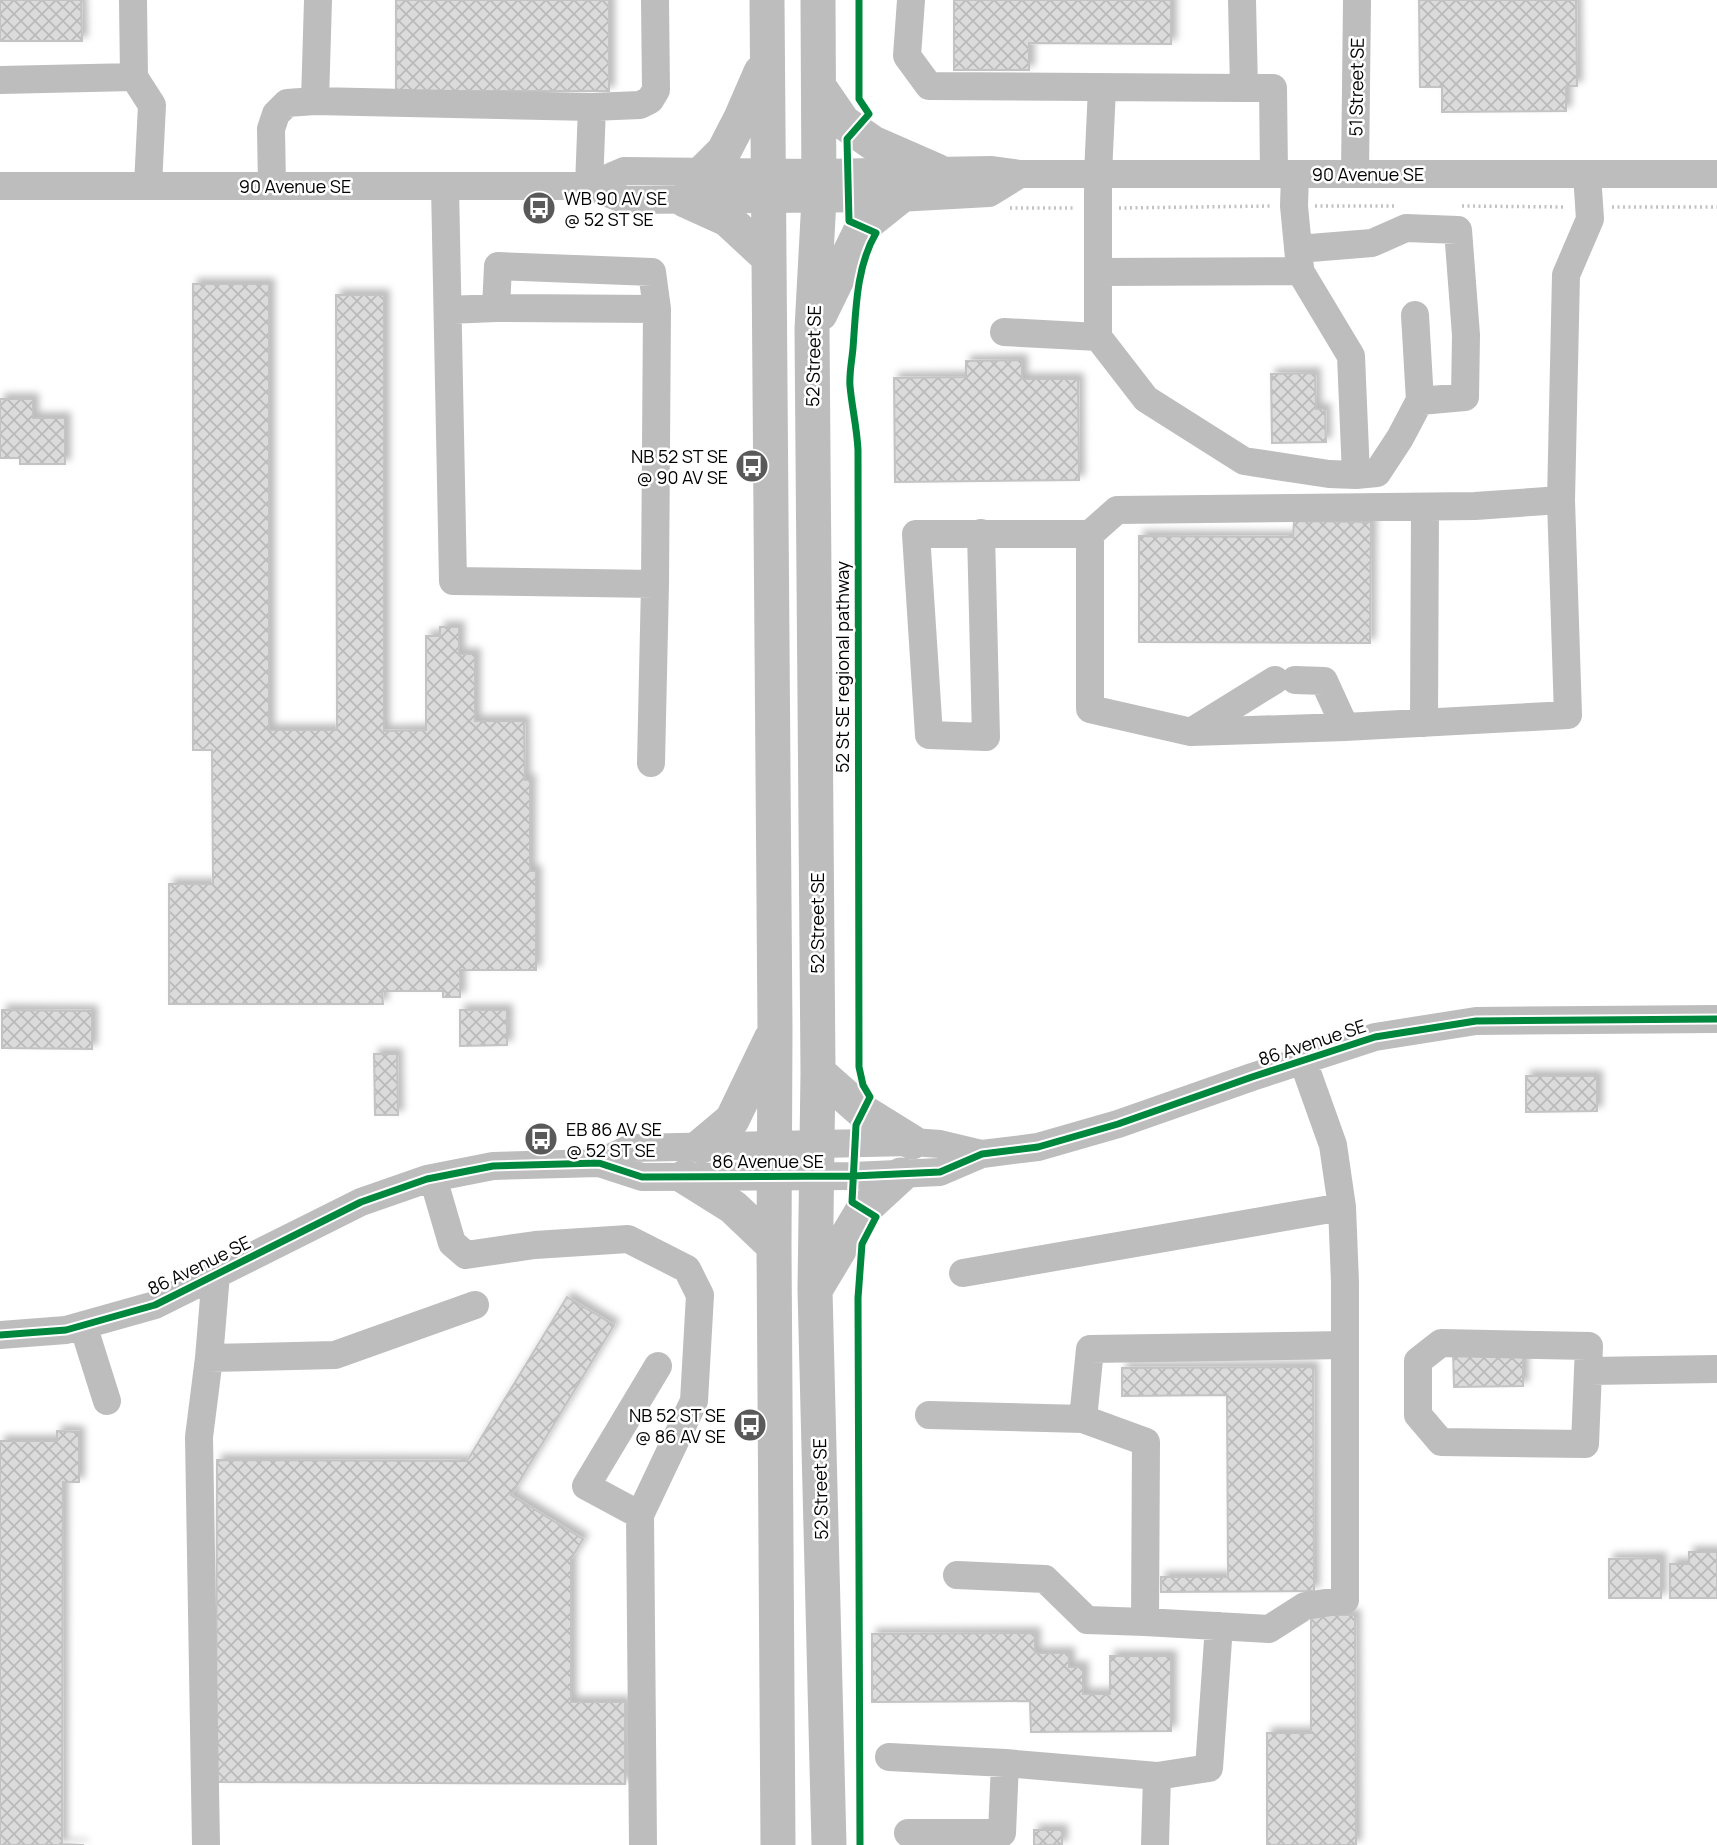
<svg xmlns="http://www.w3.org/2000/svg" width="1717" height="1845" viewBox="0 0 1717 1845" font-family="Manrope,sans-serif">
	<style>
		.building { fill: url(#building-cross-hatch); stroke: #c3c3c3; stroke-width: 2; filter: url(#shadow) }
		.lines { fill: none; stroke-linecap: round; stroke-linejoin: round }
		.path { stroke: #c2c2c2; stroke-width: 3.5; stroke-dasharray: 2 3.5; stroke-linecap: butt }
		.minor { stroke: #bdbdbd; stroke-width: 28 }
		.major { stroke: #bdbdbd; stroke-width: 35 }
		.cycleway-casing { stroke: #fff; stroke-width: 11 }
		.cycleway { stroke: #00873e; stroke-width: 7 }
		.labels { text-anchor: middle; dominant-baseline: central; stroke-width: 5; stroke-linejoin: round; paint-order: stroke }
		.street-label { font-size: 18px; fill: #000; stroke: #fff }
		.poi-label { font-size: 18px; fill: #000; stroke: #fff; text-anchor: start }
	</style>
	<defs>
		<pattern id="building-cross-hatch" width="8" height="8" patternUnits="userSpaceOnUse" patternTransform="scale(1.75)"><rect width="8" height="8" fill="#dbdbdb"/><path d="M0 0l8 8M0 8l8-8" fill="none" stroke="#bababa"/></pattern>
		<filter id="shadow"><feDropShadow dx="5" dy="-5" stdDeviation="3.5" flood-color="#0004"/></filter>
	</defs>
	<rect width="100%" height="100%" fill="#fff"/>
	<path class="building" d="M0 0H81L82 41H0Z
		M396 0H609V91H396Z
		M954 0H1171V44L1029 43V70H954Z
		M1419 0H1576L1577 86H1566V111L1442 112V87H1420Z
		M193 284H269V730H337L336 295H384V731L426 730V636H440V627H459V654H475V721H524L525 780H530V871H536V970H460V997H443V991H382L383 1004H169V884H213L212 750H193Z
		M1022 360V379H1078L1079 480 895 482 894 378 966 377V361Z
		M1315 373 1316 409H1325L1326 442 1272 443 1271 374Z
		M0 399H33V418H65V464H20V458H0Z
		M1294 521 1371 522 1370 643 1139 642V536L1293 537Z
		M2 1010 92 1011V1049L2 1048Z
		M460 1010H507V1045L460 1046Z
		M374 1054H397L398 1115H375Z
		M1526 1076H1597V1111L1526 1112Z
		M567 1297 614 1325 511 1495 583 1539 571 1559V1702H625V1784L216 1782 217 1460 467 1461Z
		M1453 1351H1523V1386L1454 1387Z
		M1313 1367 1314 1591 1161 1592V1577H1228L1227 1395 1122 1396V1368Z
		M57 1431 79 1432V1482H63L62 1844 84 1845H0V1441H57Z
		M1689 1552H1717V1598H1670V1564H1689Z
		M1661 1558V1598H1609V1559Z
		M1311 1615H1355L1356 1845H1267V1733H1311Z
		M1035 1633V1653H1069V1667H1083V1694H1110V1656H1171V1731L1031 1732 1030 1701 872 1702V1634Z
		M1034 1830H1062V1845H1034Z"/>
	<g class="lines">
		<path class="path" d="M1315 206H1395
			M1462 206 1566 207
			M1612 207H1717
			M1010 208H1076
			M1119 208 1272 206"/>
		<path class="minor" d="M133 0 134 77
			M911 0 907 56 929 86 1244 88 1242 0
			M0 80 134 77 152 105 148 185
			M1244 88H1273L1274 173
			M315 101 592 107
			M1295 174 1294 206 1300 268
			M1355 174 1357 0
			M0 186H589L625 200 898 198 989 193 1020 174
			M272 186 271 129 276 114 287 103 315 101 318 0
			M445 186 453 581 655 584 651 763
			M589 186 624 171 819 173 992 170 1020 174H1717
			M589 186 592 107 640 105 650 100 656 90 655 0
			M1298 249 1372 243 1406 228 1458 230 1466 335 1465 397 1420 401 1415 315
			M1098 272 1300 271 1351 356 1356 475 1329 474 1244 461 1146 399 1098 337V174L1102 88
			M496 308 657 309
			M448 310 496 308 498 266 652 272 657 309 655 584
			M1004 332 1098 337
			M1356 475 1377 473 1400 438 1420 400
			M1561 500 1475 506 1117 510 1090 534V709L1191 732 1345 727 1568 715 1561 500 1566 275 1590 219 1587 174
			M981 533 986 737 929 735 916 534H1090
			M1295 680 1324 681 1345 727
			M1424 723 1425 507
			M1191 732 1275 680
			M1303 1061 1333 1145 1342 1207 1345 1282V1600L1305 1606 1269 1629 1145 1622 1146 1442 1083 1419 1090 1349 1345 1345
			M599 1163 631 1148 912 1142 940 1144 982 1154
			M433 1178 452 1243 466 1255 535 1245 628 1239 687 1269 700 1295 694 1401 640 1515 643 1845
			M963 1273 1342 1207
			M216 1274 209 1358 335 1355 475 1305
			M83 1325 107 1401
			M0 1335 66 1330 155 1305 361 1202 427 1179 493 1166 599 1163 642 1177 853 1176 940 1172 982 1154 1038 1147 1118 1124 1252 1077 1375 1037 1476 1021 1717 1019
			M1441 1343 1589 1346 1585 1444 1441 1442 1418 1415V1361Z
			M1589 1371 1717 1369
			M929 1415 1083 1419
			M640 1515 586 1486 658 1366
			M957 1575 1045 1579 1087 1620 1145 1622
			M889 1757 1005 1763 1157 1776 1209 1768 1219 1626
			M908 1833H1002L1005 1763
			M206 1845 199 1437 209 1358
			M1155 1845 1157 1776"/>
		<path class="major" d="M767 0 775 1030 774 1246 778 1845
			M818 0 819 199 812 329 818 1072 815 1290 829 1845
			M819 87 843 122 873 143 937 171
			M704 171 724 151 741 118 761 72
			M685 200 727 219 768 257
			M820 314 863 226 898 198
			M818 1072 862 1111 912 1142
			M701 1146 732 1120 771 1039
			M685 1177 733 1207 774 1246
			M815 1290 863 1210 901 1175"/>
		<defs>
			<path id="cycleway" d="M859 0V99L869 114 847 139 849 221 876 233C856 267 856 310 853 348 852 360 849 374 850 386 852 408 857 428 858 450L859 1067 863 1085 870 1097 856 1125 852 1202 876 1217 862 1244 858 1298 860 1845
				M0 1335 66 1330 155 1305 361 1202 427 1179 493 1166 599 1163 642 1177 853 1176 940 1172 982 1154 1038 1147 1118 1124 1252 1077 1375 1037 1476 1021 1717 1019"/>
		</defs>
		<use href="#cycleway" class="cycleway-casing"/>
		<use href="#cycleway" class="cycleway"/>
	</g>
	<defs>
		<symbol id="bus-disc" viewBox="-11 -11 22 22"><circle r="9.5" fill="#595959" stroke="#fff"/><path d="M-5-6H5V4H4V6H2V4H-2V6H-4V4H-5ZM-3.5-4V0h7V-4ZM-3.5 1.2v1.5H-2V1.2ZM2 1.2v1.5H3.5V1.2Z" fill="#fff"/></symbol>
	</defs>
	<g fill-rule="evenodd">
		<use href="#bus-disc" x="520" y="189" width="38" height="38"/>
		<use href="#bus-disc" x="733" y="447" width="38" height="38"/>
		<use href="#bus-disc" x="522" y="1120" width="38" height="38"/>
		<use href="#bus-disc" x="731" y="1406" width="38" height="38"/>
	</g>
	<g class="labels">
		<g class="street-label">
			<text transform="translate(1356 87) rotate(-89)">51 Street SE</text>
			<text x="1368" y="174">90 Avenue SE</text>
			<text x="295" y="186">90 Avenue SE</text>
			<text transform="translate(813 356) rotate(-89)">52 Street SE</text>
			<text transform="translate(842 667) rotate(-90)">52 St SE regional pathway</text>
			<text transform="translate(817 923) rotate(-90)">52 Street SE</text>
			<text transform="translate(1312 1042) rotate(-18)">86 Avenue SE</text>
			<text x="768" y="1161">86 Avenue SE</text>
			<text transform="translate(199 1265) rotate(-26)">86 Avenue SE</text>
			<text transform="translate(820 1489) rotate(-91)">52 Street SE</text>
		</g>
		<g class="poi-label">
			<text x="564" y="198">WB 90 AV SE<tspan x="564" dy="21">@ 52 ST SE</tspan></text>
			<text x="728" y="456" text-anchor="end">NB 52 ST SE<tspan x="728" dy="21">@ 90 AV SE</tspan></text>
			<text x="566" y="1129">EB 86 AV SE<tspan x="566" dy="21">@ 52 ST SE</tspan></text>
			<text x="726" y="1415" text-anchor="end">NB 52 ST SE<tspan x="726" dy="21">@ 86 AV SE</tspan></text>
		</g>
	</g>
</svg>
